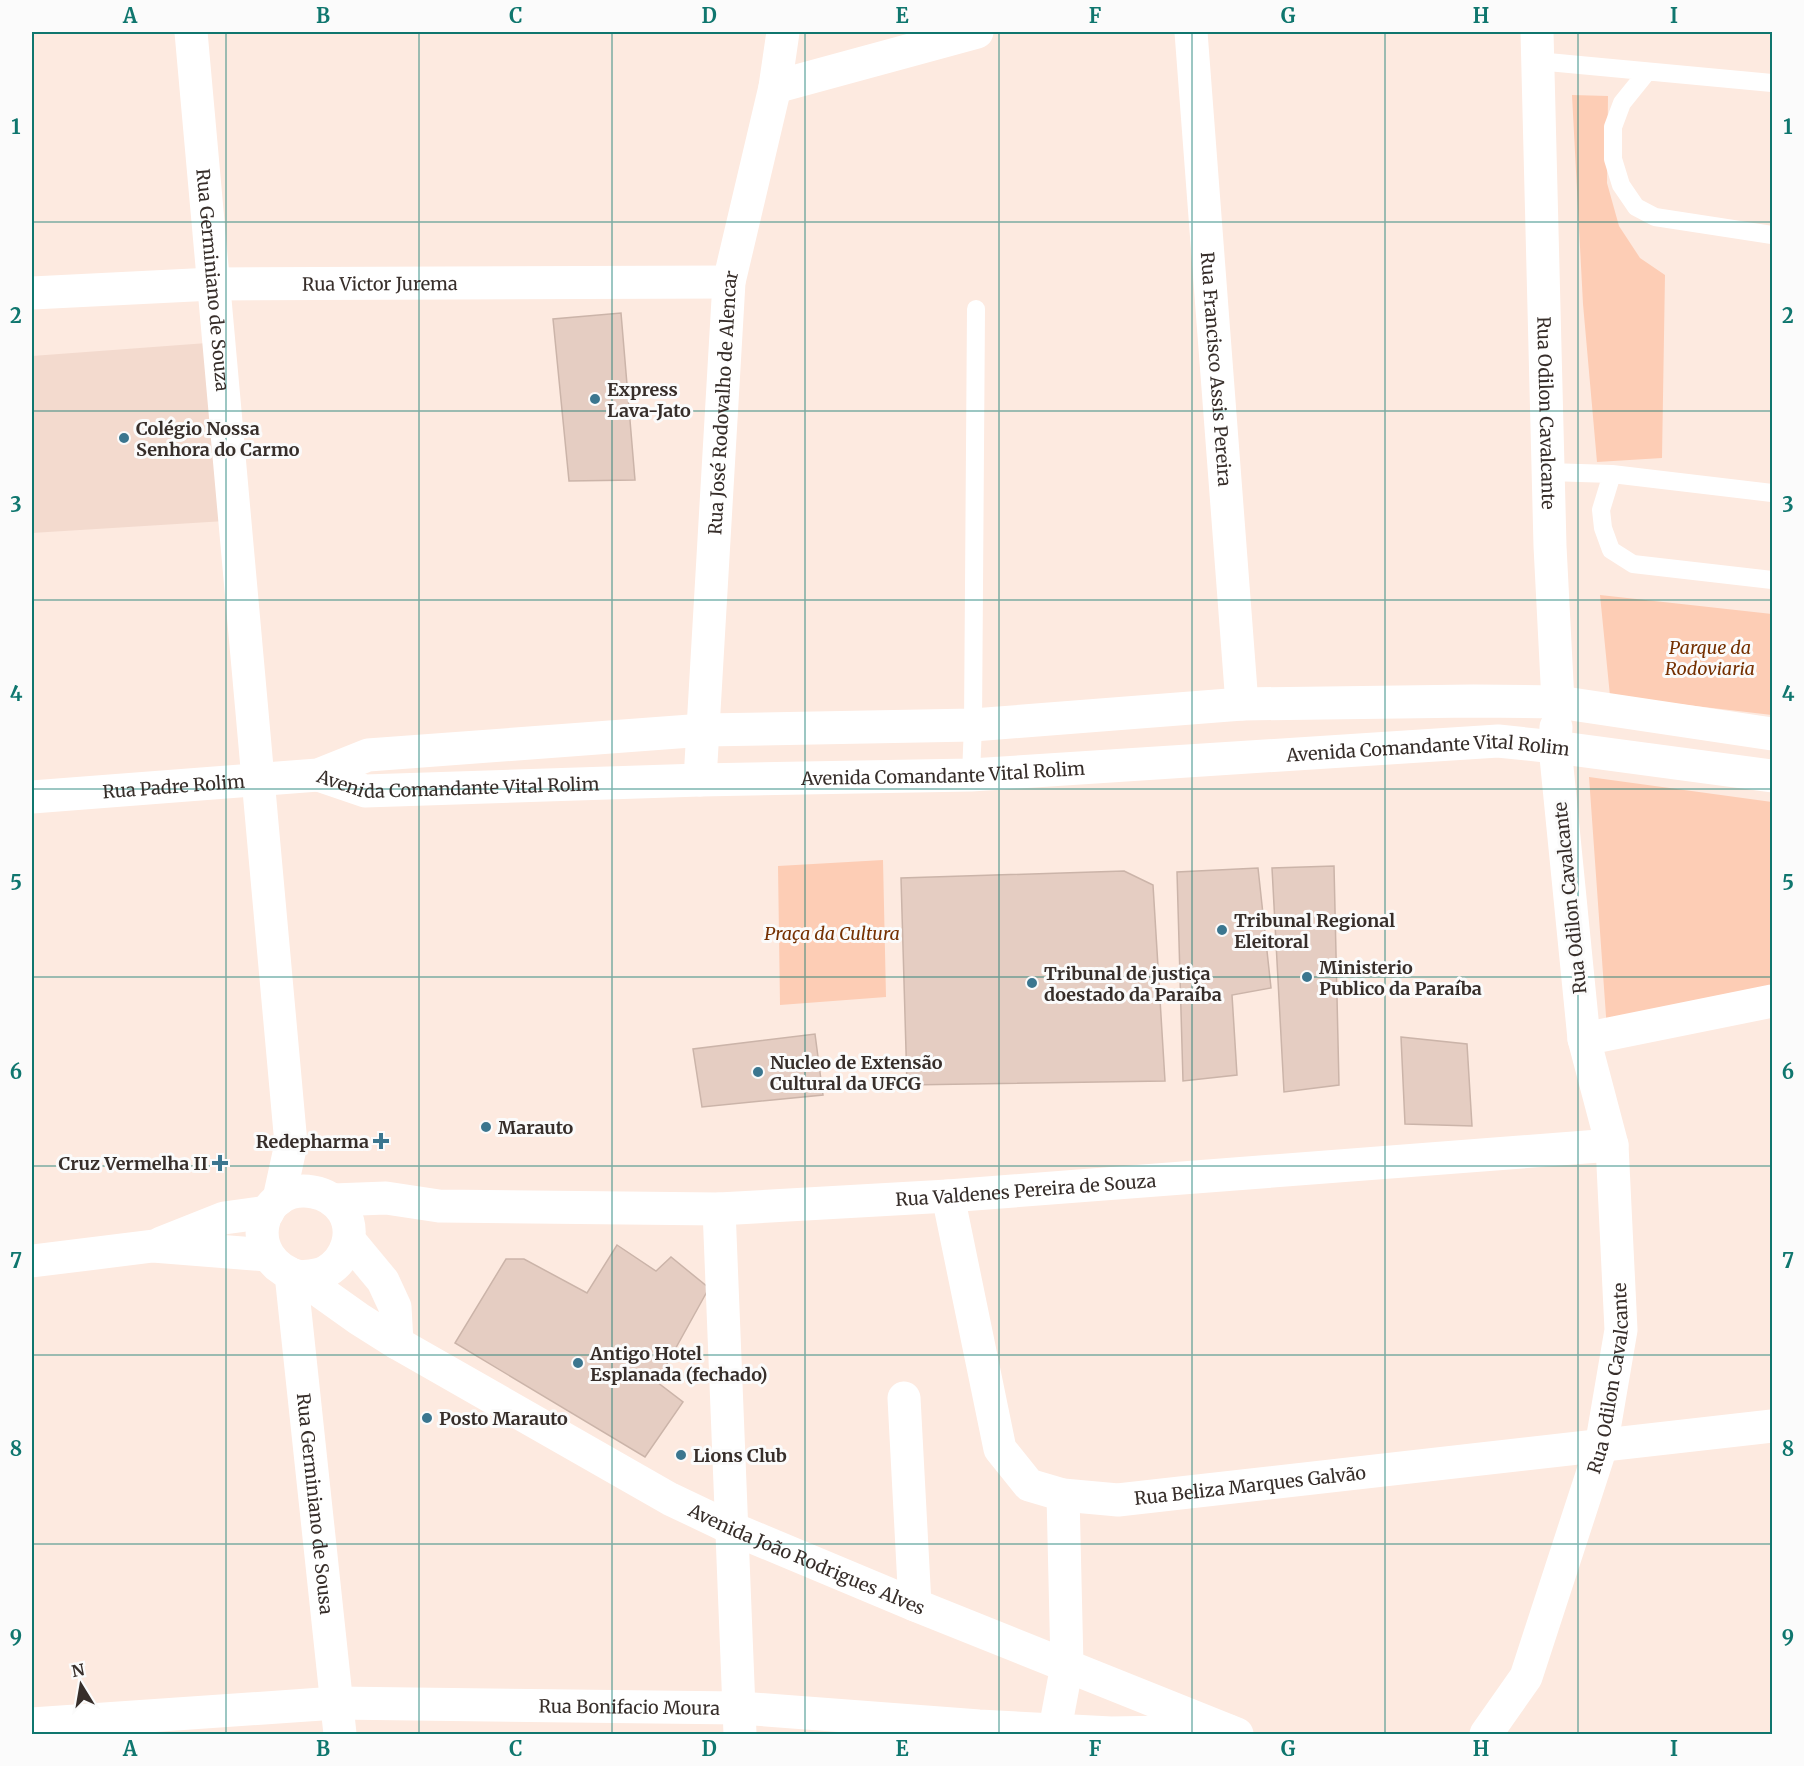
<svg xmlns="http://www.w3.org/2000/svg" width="1804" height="1766" viewBox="0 0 1804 1766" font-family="Merriweather,serif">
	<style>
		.built { fill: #f3dace }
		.green { fill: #fdcdb5 }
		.building { fill: #e5cdc2; stroke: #cbb4a9; stroke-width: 1.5 }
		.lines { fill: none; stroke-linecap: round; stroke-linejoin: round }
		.lane { stroke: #fff; stroke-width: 18 }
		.street { stroke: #fff; stroke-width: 33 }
		.secondary { stroke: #fff; stroke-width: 33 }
		.primary { stroke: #fff; stroke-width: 33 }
		.grid { fill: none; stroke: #0f766e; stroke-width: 1.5; stroke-opacity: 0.55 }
		.poi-dot { fill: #3b768f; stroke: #fbfbfb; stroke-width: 2 }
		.labels { text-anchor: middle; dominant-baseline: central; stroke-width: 6; stroke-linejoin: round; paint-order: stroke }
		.street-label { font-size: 18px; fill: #372e2a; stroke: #fbfbfb }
		.poi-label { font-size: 18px; font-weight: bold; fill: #372e2a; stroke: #fbfbfb; text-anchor: start }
		.park-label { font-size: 18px; font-style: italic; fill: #753001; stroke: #fbfbfb }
		.neatline { fill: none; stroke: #0f766e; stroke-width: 2 }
		.grid-label { font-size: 20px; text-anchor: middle; font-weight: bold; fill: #0f766e }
	</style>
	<rect width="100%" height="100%" fill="#fdeae0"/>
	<path class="built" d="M207 343 225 521 32 533V356Z"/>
	<path class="green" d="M1572 95 1608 96 1607 183 1619 226 1640 258 1665 275 1662 458 1597 462 1583 304Z
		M1600 595 1772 614V715L1610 696Z
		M1589 777 1772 802V985L1607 1030Z
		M883 860 886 997 780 1005 778 866Z"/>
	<path class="building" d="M621 313 635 480 569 481 553 319Z
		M1334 866 1339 1085 1284 1092 1272 868Z
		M1258 868 1271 988 1232 995 1237 1075 1183 1081 1177 872Z
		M1124 871 1153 885 1165 1081 907 1085 901 878Z
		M815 1034 823 1095 702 1107 693 1049Z
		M1401 1037 1467 1044 1472 1126 1405 1124Z
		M617 1245 656 1271 671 1257 709 1288 657 1382 683 1402 645 1457 455 1343 506 1259H524L587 1293Z"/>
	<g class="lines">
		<path class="lane" d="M1537 61 1772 83
			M1647 72 1622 103 1613 127V159L1621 185 1636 207 1655 217 1772 235
			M1548 472 1612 474 1772 493
			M1612 474 1601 510 1603 528 1611 550 1633 564 1772 580
			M971 775 973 725 976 309"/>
		<g class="street">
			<path id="s1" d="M191 32 258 779"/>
			<path id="s2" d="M1191 32 1242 704"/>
			<path id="s3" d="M1537 32 1550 546 1558 702"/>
			<path d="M775 87 977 32"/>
			<path id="s4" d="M32 293 213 284 729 282"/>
			<path id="s5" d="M700 780 729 282 775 87 783 32"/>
			<path d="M1584 1039 1772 1001"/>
			<path id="s6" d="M948 1196 1000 1449 1029 1485 1063 1495 1118 1500 1772 1426"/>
			<path id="s7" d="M333 1200 386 1198 439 1206 719 1209 948 1196 1612 1145"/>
			<path d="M719 1209 740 1734"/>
			<path id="s8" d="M291 1274 340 1734"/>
			<path d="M904 1398 915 1605"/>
			<path d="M1063 1495 1067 1665"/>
			<path id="s9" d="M32 1724 336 1703 740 1708 979 1726 1111 1733 1229 1731"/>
		</g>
		<g class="secondary">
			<path d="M258 779 291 1144 279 1199"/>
			<path d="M349 1240 383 1281 395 1307 397 1343"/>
			<path d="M161 1243 224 1218 268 1212"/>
			<path d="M32 1261 153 1246 267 1255"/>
			<path id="s10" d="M300 1277C309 1276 319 1276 327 1271 347 1259 356 1232 343 1211 336 1201 325 1194 313 1192 258 1182 239 1260 300 1277L359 1319 397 1343 670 1499 731 1528 915 1605 1237 1734"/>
			<path d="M1055 1729 1067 1665"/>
		</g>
		<g class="primary">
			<path id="s11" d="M318 775 365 791 700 780 971 775 1498 741 1555 747 1772 776"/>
			<path id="s12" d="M32 797 318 775 368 755 704 730 973 725 1242 704 1473 701 1558 702 1772 734"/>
			<path id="s13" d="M1486 1734 1526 1677 1601 1447 1621 1330 1612 1145 1584 1039 1555 747 1556 727"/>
		</g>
	</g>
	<path class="grid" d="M226 32V1734M419 32V1734M612 32V1734M805 32V1734M999 32V1734M1192 32V1734M1385 32V1734M1578 32V1734M32 222H1772M32 411H1772M32 600H1772M32 789H1772M32 977H1772M32 1166H1772M32 1355H1772M32 1544H1772"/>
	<g class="poi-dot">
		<circle cx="595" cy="399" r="6"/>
		<circle cx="124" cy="438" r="6"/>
		<circle cx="1222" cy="930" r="6"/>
		<circle cx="1307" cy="977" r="6"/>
		<circle cx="1032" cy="983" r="6"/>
		<circle cx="758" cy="1072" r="6"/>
		<circle cx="486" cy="1127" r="6"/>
		<path d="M378 1132h6v6h6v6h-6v6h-6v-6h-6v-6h6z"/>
		<path d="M217 1154h6v6h6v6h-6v6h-6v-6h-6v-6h6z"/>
		<circle cx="578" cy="1363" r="6"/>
		<circle cx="427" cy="1418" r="6"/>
		<circle cx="681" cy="1455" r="6"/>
	</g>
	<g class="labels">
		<g class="street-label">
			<text stroke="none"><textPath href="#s1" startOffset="249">Rua Germiniano de Souza</textPath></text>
			<text stroke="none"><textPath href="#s4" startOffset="348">Rua Victor Jurema</textPath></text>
			<text stroke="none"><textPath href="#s2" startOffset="338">Rua Francisco Assis Pereira</textPath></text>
			<text stroke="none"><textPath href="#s5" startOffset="378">Rua José Rodovalho de Alencar</textPath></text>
			<text stroke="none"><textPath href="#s3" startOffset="381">Rua Odilon Cavalcante</textPath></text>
			<text stroke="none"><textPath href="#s11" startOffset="1114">Avenida Comandante Vital Rolim</textPath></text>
			<text stroke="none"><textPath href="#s11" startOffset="628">Avenida Comandante Vital Rolim</textPath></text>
			<text stroke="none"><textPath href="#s11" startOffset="142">Avenida Comandante Vital Rolim</textPath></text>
			<text stroke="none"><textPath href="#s12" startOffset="142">Rua Padre Rolim</textPath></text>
			<text transform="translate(1570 898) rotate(-96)">Rua Odilon Cavalcante</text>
			<text stroke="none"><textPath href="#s7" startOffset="694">Rua Valdenes Pereira de Souza</textPath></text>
			<text stroke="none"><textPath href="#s13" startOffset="381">Rua Odilon Cavalcante</textPath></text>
			<text stroke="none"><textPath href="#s6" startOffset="528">Rua Beliza Marques Galvão</textPath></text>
			<text stroke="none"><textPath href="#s8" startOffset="231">Rua Germiniano de Sousa</textPath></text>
			<text stroke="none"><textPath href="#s10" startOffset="852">Avenida João Rodrigues Alves</textPath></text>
			<text stroke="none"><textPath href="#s9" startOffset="598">Rua Bonifacio Moura</textPath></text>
		</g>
		<g class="poi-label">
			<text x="607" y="389">Express<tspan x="607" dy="21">Lava-Jato</tspan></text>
			<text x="136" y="428">Colégio Nossa<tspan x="136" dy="21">Senhora do Carmo</tspan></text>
			<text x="1234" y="920">Tribunal Regional<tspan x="1234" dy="21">Eleitoral</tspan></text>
			<text x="1319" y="967">Ministerio<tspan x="1319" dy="21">Publico da Paraíba</tspan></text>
			<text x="1044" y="973">Tribunal de justiça<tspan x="1044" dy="21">doestado da Paraíba</tspan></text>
			<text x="770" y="1062">Nucleo de Extensão<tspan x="770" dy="21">Cultural da UFCG</tspan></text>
			<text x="498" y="1127">Marauto</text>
			<text x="369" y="1141" text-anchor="end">Redepharma</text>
			<text x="208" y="1163" text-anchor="end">Cruz Vermelha II</text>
			<text x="590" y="1353">Antigo Hotel<tspan x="590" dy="21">Esplanada (fechado)</tspan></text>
			<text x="439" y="1418">Posto Marauto</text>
			<text x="693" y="1455">Lions Club</text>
		</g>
		<g class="park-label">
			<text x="1710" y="647">Parque da<tspan x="1710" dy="21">Rodoviaria</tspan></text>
			<text x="832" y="933">Praça da Cultura</text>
		</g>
	</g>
	<rect width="1804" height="1766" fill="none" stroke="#fbfbfb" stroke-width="66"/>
	<g transform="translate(81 1685) rotate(349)" stroke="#fbfbfb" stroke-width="4.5" paint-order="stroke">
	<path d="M0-4.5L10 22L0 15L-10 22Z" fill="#372e2a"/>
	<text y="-9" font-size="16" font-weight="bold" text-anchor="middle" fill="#372e2a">N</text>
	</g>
	<rect x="33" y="33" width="1738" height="1700" class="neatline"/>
	<g class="grid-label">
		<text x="130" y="23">A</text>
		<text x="323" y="23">B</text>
		<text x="516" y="23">C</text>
		<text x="709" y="23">D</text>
		<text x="902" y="23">E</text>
		<text x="1095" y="23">F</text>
		<text x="1288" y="23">G</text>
		<text x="1481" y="23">H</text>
		<text x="1674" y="23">I</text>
		<text x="16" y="134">1</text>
		<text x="1788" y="134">1</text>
		<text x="16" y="323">2</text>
		<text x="1788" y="323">2</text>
		<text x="16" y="512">3</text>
		<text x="1788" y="512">3</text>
		<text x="16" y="701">4</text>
		<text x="1788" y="701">4</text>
		<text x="16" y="890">5</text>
		<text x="1788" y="890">5</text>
		<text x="16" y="1079">6</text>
		<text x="1788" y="1079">6</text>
		<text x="16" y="1268">7</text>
		<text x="1788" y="1268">7</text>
		<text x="16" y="1456">8</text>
		<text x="1788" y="1456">8</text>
		<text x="16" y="1645">9</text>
		<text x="1788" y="1645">9</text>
		<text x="130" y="1756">A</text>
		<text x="323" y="1756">B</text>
		<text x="516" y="1756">C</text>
		<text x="709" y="1756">D</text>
		<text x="902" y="1756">E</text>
		<text x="1095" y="1756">F</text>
		<text x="1288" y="1756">G</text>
		<text x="1481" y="1756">H</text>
		<text x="1674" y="1756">I</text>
	</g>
</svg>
